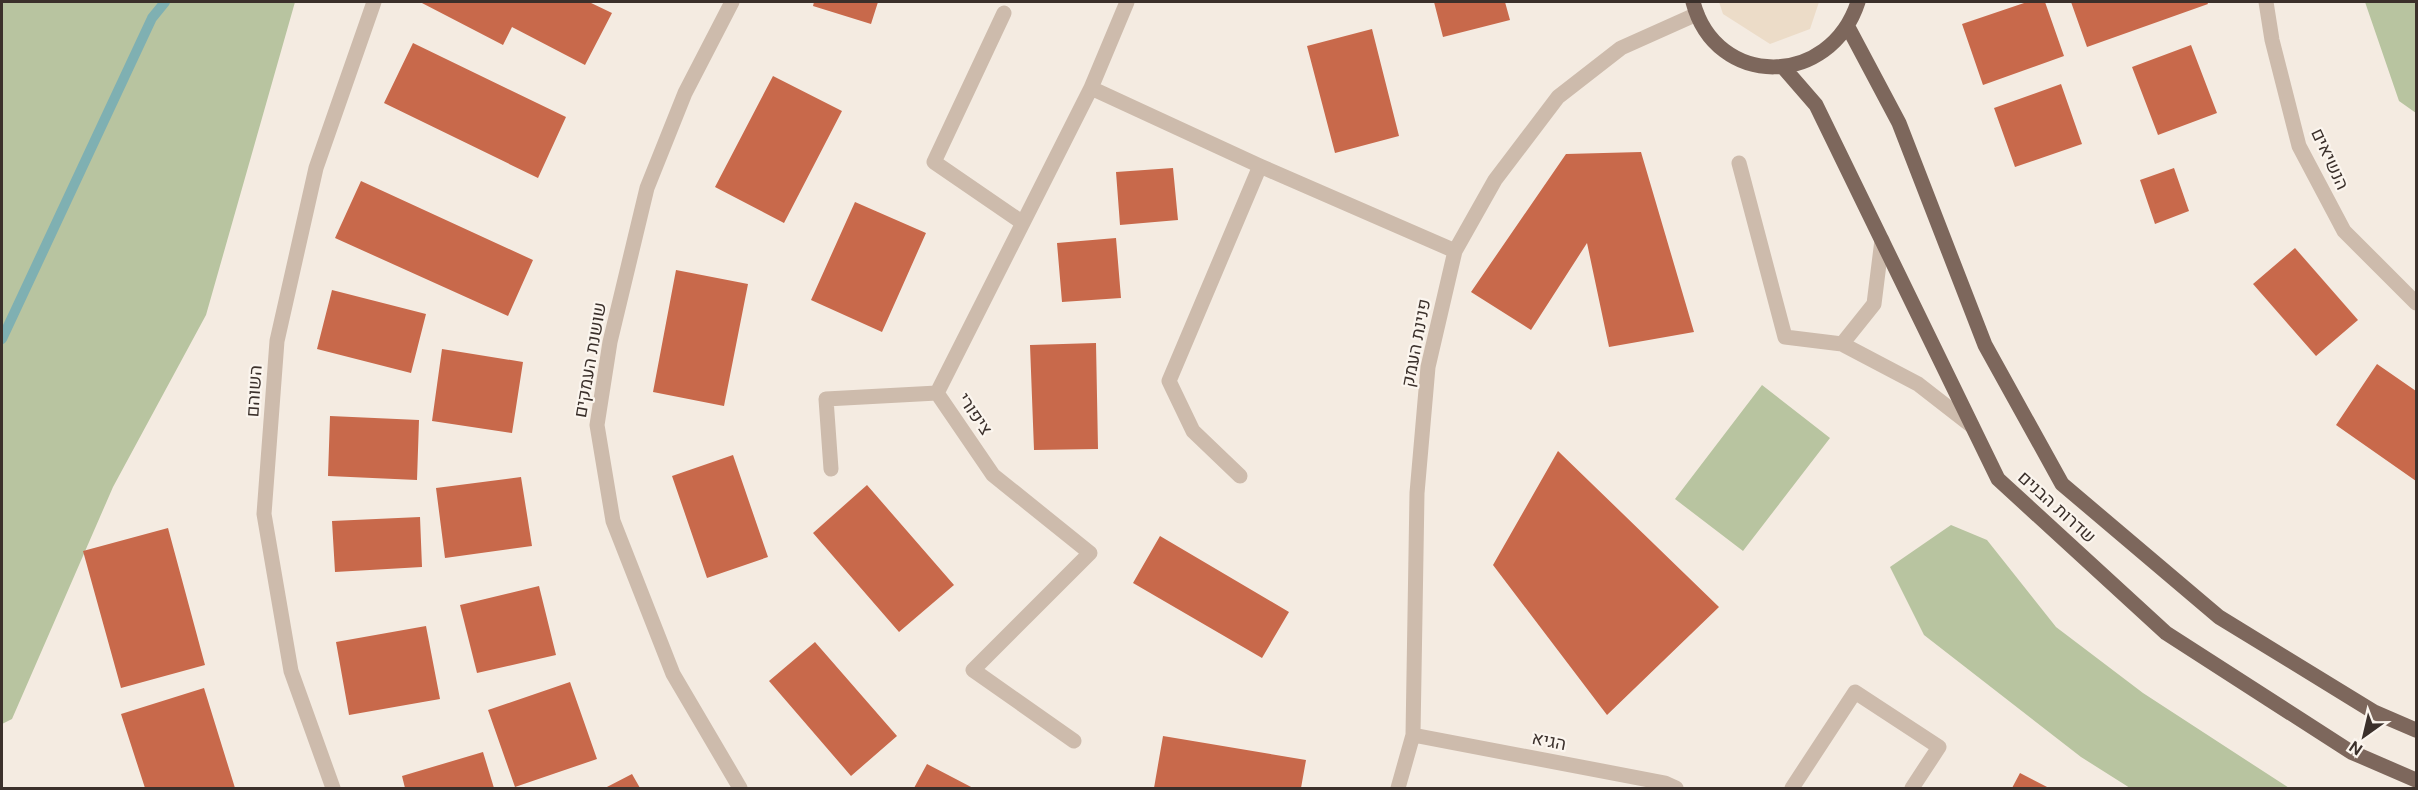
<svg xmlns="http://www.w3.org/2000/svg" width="2418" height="790" viewBox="0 0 2418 790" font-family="'DM Sans',Heebo,sans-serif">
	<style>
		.green { fill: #b8c4a0 }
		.plaza { fill: #ecdcc8 }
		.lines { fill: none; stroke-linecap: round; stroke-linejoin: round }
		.stream { stroke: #7fb0b2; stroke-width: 10 }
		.building { fill: #c8694b }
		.minor { stroke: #cdbbac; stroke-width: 15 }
		.major { stroke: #7d675c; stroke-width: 15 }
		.labels { text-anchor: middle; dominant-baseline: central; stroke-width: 4.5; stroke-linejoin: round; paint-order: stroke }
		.street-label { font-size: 18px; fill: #3b302b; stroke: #fbf5ee }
	</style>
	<rect width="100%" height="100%" fill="#f4ebe1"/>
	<path class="green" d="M2 2H295L206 315 113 487 12 719 2 724Z
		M2365 2H2416V113L2399 101Z
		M1762 385 1830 438 1743 551 1675 499Z
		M1951 525 1987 540 2056 627 2143 693 2289 788H2130L2081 757 1924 635 1890 567Z"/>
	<path class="plaza" d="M1719 2H1819L1810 29 1770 44 1723 14Z"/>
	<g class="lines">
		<path class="stream" d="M2 339 152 18 165 2"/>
	</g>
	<path class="building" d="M420 2H589L612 13 585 65 512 27 503 45Z
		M814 2H878L871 24 813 6Z
		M1434 2H1505L1510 20 1443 37Z
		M2027 2H2045L2064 56 1983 85 1962 24Z
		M2071 2H2207L2208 4 2087 47Z
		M1372 29 1399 136 1335 153 1307 46Z
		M413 43 566 117 538 178 384 103Z
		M2191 45 2217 113 2158 135 2132 67Z
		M773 76 842 111 784 223 715 187Z
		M2061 84 2082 144 2015 167 1994 108Z
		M1641 152 1694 332 1609 347 1587 243 1531 330 1471 292 1566 154Z
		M1173 168 1178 220 1120 225 1116 172Z
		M2174 168 2189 211 2155 224 2140 180Z
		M361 181 533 260 508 316 335 238Z
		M855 202 926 233 882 332 811 300Z
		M1116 238 1121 298 1062 302 1057 243Z
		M2295 248 2358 320 2316 356 2253 284Z
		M676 270 748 284 724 406 653 392Z
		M332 290 426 314 411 373 317 349Z
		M1096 343 1098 449 1034 450 1030 345Z
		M442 349 523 362 512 433 432 421Z
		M2377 364 2416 391V481L2336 425Z
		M330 416 419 420 417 480 328 476Z
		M1558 451 1719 607 1607 715 1493 565Z
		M733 455 768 557 707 578 672 476Z
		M521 477 532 546 445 558 436 488Z
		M867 485 954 585 899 632 813 533Z
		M420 517 422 567 335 572 332 521Z
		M168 528 205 665 121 688 83 551Z
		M1160 536 1289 612 1262 658 1133 583Z
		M539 586 556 655 477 673 460 605Z
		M426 626 440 699 349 715 336 642Z
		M815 642 897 736 851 776 769 681Z
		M570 682 597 759 515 787 488 710Z
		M204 688 235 788H145L121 714Z
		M1163 736 1306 760 1301 788H1154Z
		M483 752 494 788H405L402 776Z
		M927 764 973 788H914Z
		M2020 773 2049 788H2012Z
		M632 774 640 788H605Z"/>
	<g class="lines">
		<path class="minor" d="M732 2 685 93 647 188 610 342 597 425 613 521 673 674 740 788
			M2266 2 2272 40 2299 146 2344 231 2416 303
			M1004 13 934 162 1023 223
			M1091 88 1260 166 1455 251
			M1739 163 1785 337 1842 344 1874 304 1882 240
			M1842 344 1918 384 1972 426
			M831 469 826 399 937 393
			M1240 476 1193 431 1169 381 1260 166
			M1413 735 1665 783 1676 788
			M1074 741 973 670 1090 553 993 475 937 393 1091 88 1127 2
			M333 788 291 671 264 514 277 341 316 168 374 2
			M1398 788 1413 735 1417 493 1428 367 1455 251 1495 180 1558 97 1621 48 1697 14
			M1792 788 1855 692 1939 747 1912 788"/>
		<path class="major" d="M1693 2C1716 89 1830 88 1858 2
			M1848 27 1899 123 1985 345 2062 484 2219 617 2374 712 2416 730
			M1783 67 1816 105 1998 479 2166 633 2351 752 2416 780"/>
	</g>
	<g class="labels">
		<g class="street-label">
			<text transform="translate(2330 159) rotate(65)">הנשיאים</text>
			<text transform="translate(1416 343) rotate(-79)">פנינת העמק</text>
			<text transform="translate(590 360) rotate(-80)">שושנת העמקים</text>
			<text transform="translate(254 391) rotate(-86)">השוהם</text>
			<text transform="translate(975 414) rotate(56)">ציפורי</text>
			<text transform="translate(2057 507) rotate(42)">שדרות הבנים</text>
			<text transform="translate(1549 741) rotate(11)">הגיא</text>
		</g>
	</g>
	<rect width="2418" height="790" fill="none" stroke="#3b302b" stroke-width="6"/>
	<g transform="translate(2364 736) rotate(214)" stroke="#fbf5ee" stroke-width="4.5" paint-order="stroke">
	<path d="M0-4.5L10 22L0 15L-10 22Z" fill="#3b302b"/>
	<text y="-9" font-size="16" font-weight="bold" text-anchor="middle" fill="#3b302b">N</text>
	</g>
</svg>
